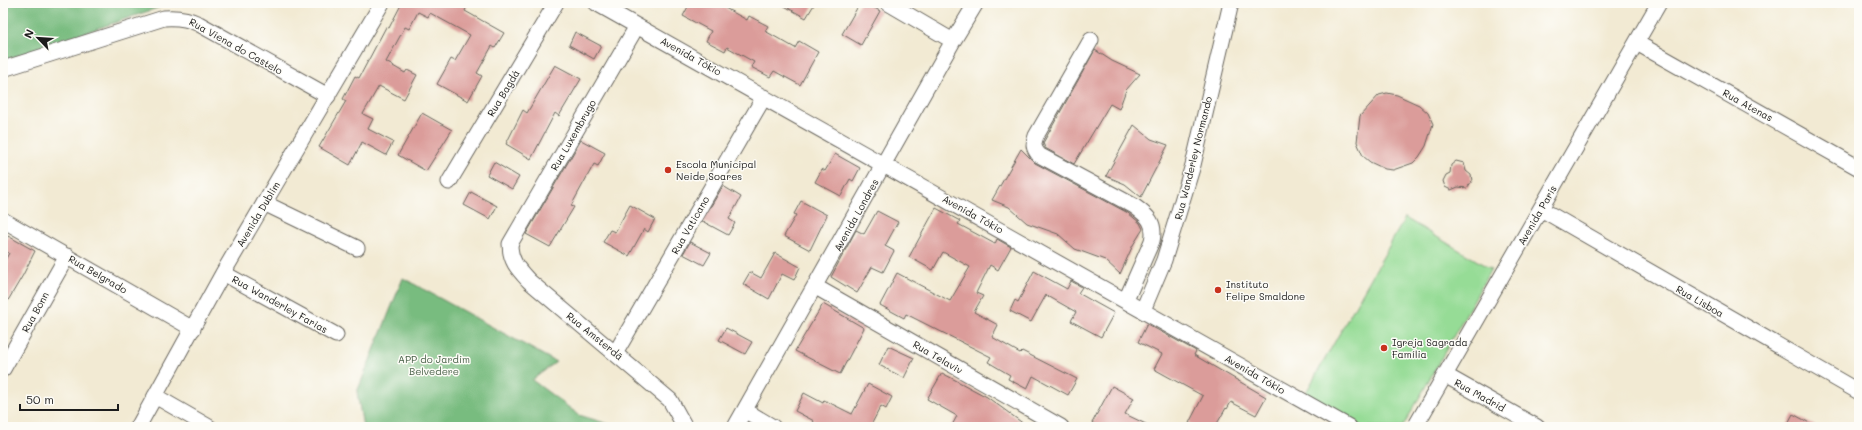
<svg xmlns="http://www.w3.org/2000/svg" width="1862" height="430" viewBox="0 0 1862 430" font-family="Mali,sans-serif">
	<style>
		.green { fill: #96dc96; stroke: #597c59 }
		.forest { fill: #78bc7f; stroke: #4a6c4e }
		.building { fill: #db9c9a }
		.lines { fill: none; stroke-linecap: round; stroke-linejoin: round }
		.minor-casing { stroke: #67645c; stroke-width: 17 }
		.minor { stroke: #fff; stroke-width: 15 }
		.poi-dot { fill: #c8321e; stroke: #fdfcf7; stroke-width: 1.5 }
		.labels { text-anchor: middle; dominant-baseline: central; stroke-width: 3; stroke-linejoin: round; paint-order: stroke }
		.street-label { font-size: 10px; fill: #1c1c1c; stroke: #fdfcf7 }
		.poi-label { font-size: 10px; fill: #1c1c1c; stroke: #fdfcf7; text-anchor: start }
		.park-label { font-size: 10px; fill: #475f47; stroke: #fdfcf7 }
	</style>
	<rect width="100%" height="100%" fill="#fdfcf7"/>
	<filter id="ink" filterUnits="userSpaceOnUse"><feTurbulence type="fractalNoise" baseFrequency=".025" numOctaves="2"/><feDisplacementMap in="SourceGraphic" scale="8" xChannelSelector="R" yChannelSelector="G"/><feConvolveMatrix kernelMatrix="1 2 1 2 8 2 1 2 1" color-interpolation-filters="sRGB"/></filter>
	<filter id="wash" filterUnits="userSpaceOnUse"><feTurbulence type="fractalNoise" baseFrequency=".012" numOctaves="4" result="noise"/><feDisplacementMap in="SourceGraphic" scale="16" xChannelSelector="R" yChannelSelector="G"/><feGaussianBlur stdDeviation="0.9" result="paint"/><feColorMatrix in="noise" values="0 0 0 0 0 0 0 0 0 0 0 0 0 0 0 0 0 1.4 0 .05"/><feComposite in="paint" operator="in"/></filter>
	<g filter="url(#wash)">
		<rect width="100%" height="100%" fill="#f2ead3"/>
		<path class="green" d="M1405 218 1491 269 1404 425 1401 427H1363L1304 396Z"/>
		<path class="forest" d="M3 3H172L3 61Z
			M403 278 556 362 532 380 579 415 618 427H363L357 392Z"/>
		<g id="blocks">
			<path class="building" d="M402 3H461L467 6 465 11 504 33 495 48 492 46 477 73 482 76 468 101 437 84 451 59 455 61 470 35 430 13 428 17 418 12 409 29 405 27 386 62 405 73 407 70 417 75 404 99 379 86 363 114 373 119 368 129 393 142 386 155 362 142 350 165 319 147 346 101 343 99 355 76 359 78 386 27 389 28Z
				M690 3H716L747 20 749 16 768 26 765 31 795 48 799 41 818 52 800 85 774 71 770 77 751 67 754 62 727 47 725 51 706 41 711 31 683 16Z
				M779 3H815L806 18Z
				M860 3H865L880 11 861 45 842 34Z
				M575 32 601 46 594 59 569 45Z
				M1095 50 1112 61 1140 74 1126 90 1119 109 1110 104 1074 164 1045 148 1043 143Z
				M555 65 581 79 559 116 555 113 531 159 506 144 523 110 527 113Z
				M1387 93 1397 95 1419 105 1428 113 1433 124 1426 146 1419 157 1413 163 1393 170 1385 169 1370 162 1363 156 1357 142 1360 116 1379 95Z
				M422 113 452 130 426 171 398 155Z
				M1134 125 1151 139 1168 145 1141 197 1125 184 1106 176Z
				M581 140 605 153 598 166 594 164 571 206 574 207 550 247 526 234Z
				M1021 149 1035 163 1128 213 1140 223 1143 229 1133 245 1120 274 1105 260 1075 249 1058 234 1027 223 1009 207 992 200Z
				M835 154 860 168 853 181 850 179 841 196 815 182 822 169 825 171Z
				M1456 161 1464 163 1466 171 1471 175 1472 181 1467 188 1458 187 1451 190 1445 187 1443 181 1446 175 1450 173 1451 165Z
				M494 162 519 177 512 189 487 175Z
				M723 186 741 197 729 219 735 223 728 235 702 221Z
				M471 192 497 206 490 219 464 205Z
				M801 201 827 215 810 250 784 236 796 215 794 214Z
				M630 205 655 219 648 232 644 229 629 256 603 242 610 230 615 232Z
				M936 208 960 221 958 224 995 244 997 239 1011 247 998 270 990 265 976 293 983 296 974 312 998 325 992 337 1020 353 1022 351 1077 379 1068 395 1033 376 1027 389 1008 379 1010 375 988 362 991 357 906 314 904 318 880 305 897 273 950 301 970 267 943 252 933 270 909 257Z
				M877 211 898 222 885 246 894 251 883 272 872 267 857 293 831 277 856 230 864 234Z
				M8 236 35 251 23 275 3 309V264L9 253 3 250V245Z
				M690 242 711 253 704 265 683 254Z
				M775 253 800 267 794 280 782 274 769 299 743 284 750 272 761 278Z
				M1034 271 1067 289 1071 281 1082 287 1078 293 1114 313 1101 337 1071 321 1076 312 1046 295 1031 322 1010 311 1015 300 1018 302Z
				M823 304 864 328 840 374 795 351Z
				M1147 324 1196 351 1194 355 1266 397 1256 415 1231 402 1227 409 1226 408 1215 427H1196L1189 423 1203 396 1154 369 1162 354 1138 342Z
				M726 328 752 342 745 354 719 340Z
				M888 346 914 358 904 378 879 365Z
				M942 373 987 397 1028 427H951L957 416 927 399Z
				M868 384 892 397 886 409 881 406 870 427H811L814 421 795 411 804 393 823 403 824 400 852 414Z
				M1112 386 1134 398 1125 414 1152 427H1099L1092 423Z
				M1793 414 1817 427H1786Z"/>
		</g>
	</g>
	<g filter="url(#ink)">
		<use href="#blocks" fill-opacity="0" stroke="#67645c" stroke-width="1"/>
		<g class="lines">
			<defs>
				<path id="minor" d="M596 3 1349 427
					M888 3 953 41
					M637 26 510 244C510 261 518 269 529 281L670 400 685 427
					M1091 40 1036 136C1033 144 1033 148 1039 155L1134 206C1148 216 1156 223 1152 241L1126 300
					M1637 43 1859 168
					M3 69 164 18C177 17 187 18 199 24L328 96
					M449 182 556 3
					M264 203 357 248
					M1541 209 1859 392
					M3 220 193 329
					M223 273 336 335
					M816 287 1061 427
					M1143 310 1164 260 1193 165 1231 3
					M616 352 764 97
					M3 369 67 256
					M1445 375 1537 427
					M155 396 209 427
					M746 411 773 427
					M138 427 223 273 382 3
					M735 427 953 41 976 3
					M1415 427 1659 3"/>
			</defs>
			<use href="#minor" class="minor-casing"/>
			<use href="#minor" class="minor"/>
		</g>
	</g>
	<g class="poi-dot">
		<circle cx="668" cy="170" r="4"/>
		<circle cx="1218" cy="290" r="4"/>
		<circle cx="1384" cy="348" r="4"/>
	</g>
	<g class="labels">
		<g class="street-label">
			<text transform="translate(236 46) rotate(29)">Rua Viena do Castelo</text>
			<text transform="translate(691 56) rotate(29)">Avenida Tókio</text>
			<text transform="translate(503 93) rotate(-59)">Rua Bagdá</text>
			<text transform="translate(1748 105) rotate(29)">Rua Atenas</text>
			<text transform="translate(573 135) rotate(-60)">Rua Luxembrugo</text>
			<text transform="translate(1193 158) rotate(-76)">Rua Wanderley Normando</text>
			<text transform="translate(258 214) rotate(-59)">Avenida Dublim</text>
			<text transform="translate(973 214) rotate(29)">Avenida Tókio</text>
			<text transform="translate(856 215) rotate(-61)">Avenida Londres</text>
			<text transform="translate(1537 215) rotate(-60)">Avenida Paris</text>
			<text transform="translate(690 225) rotate(-60)">Rua Vaticano</text>
			<text transform="translate(98 274) rotate(30)">Rua Belgrado</text>
			<text transform="translate(1700 301) rotate(30)">Rua Lisboa</text>
			<text transform="translate(280 304) rotate(29)">Rua Wanderley Farias</text>
			<text transform="translate(35 312) rotate(-61)">Rua Bonn</text>
			<text transform="translate(595 336) rotate(39)">Rua Amsterdã</text>
			<text transform="translate(938 357) rotate(30)">Rua Telaviv</text>
			<text transform="translate(1255 374) rotate(30)">Avenida Tókio</text>
			<text transform="translate(1480 395) rotate(29)">Rua Madrid</text>
		</g>
		<g class="poi-label">
			<text x="676" y="164">Escola Municipal<tspan x="676" dy="12">Neide Soares</tspan></text>
			<text x="1226" y="284">Instituto<tspan x="1226" dy="12">Felipe Smaldone</tspan></text>
			<text x="1392" y="342">Igreja Sagrada<tspan x="1392" dy="12">Família</tspan></text>
		</g>
		<g class="park-label">
			<text x="434" y="359">APP do Jardim<tspan x="434" dy="12">Belvedere</tspan></text>
		</g>
	</g>
	<rect width="1862" height="430" fill="none" stroke="#fdfcf7" stroke-width="16"/>
	<g transform="translate(38 38) rotate(295)" stroke="#fdfcf7" stroke-width="3" paint-order="stroke">
	<path d="M0-3L7 15L0 10L-7 15Z" fill="#1c1c1c"/>
	<text y="-6" font-size="11" font-weight="bold" text-anchor="middle" fill="#1c1c1c">N</text>
	</g>
	<path d="M20 404v6h98v-6" fill="none" stroke="#1c1c1c" stroke-width="2"/>
	<text x="26" y="404" font-size="12" fill="#1c1c1c" stroke="#fdfcf7" stroke-width="3" paint-order="stroke">50 m</text>
</svg>
